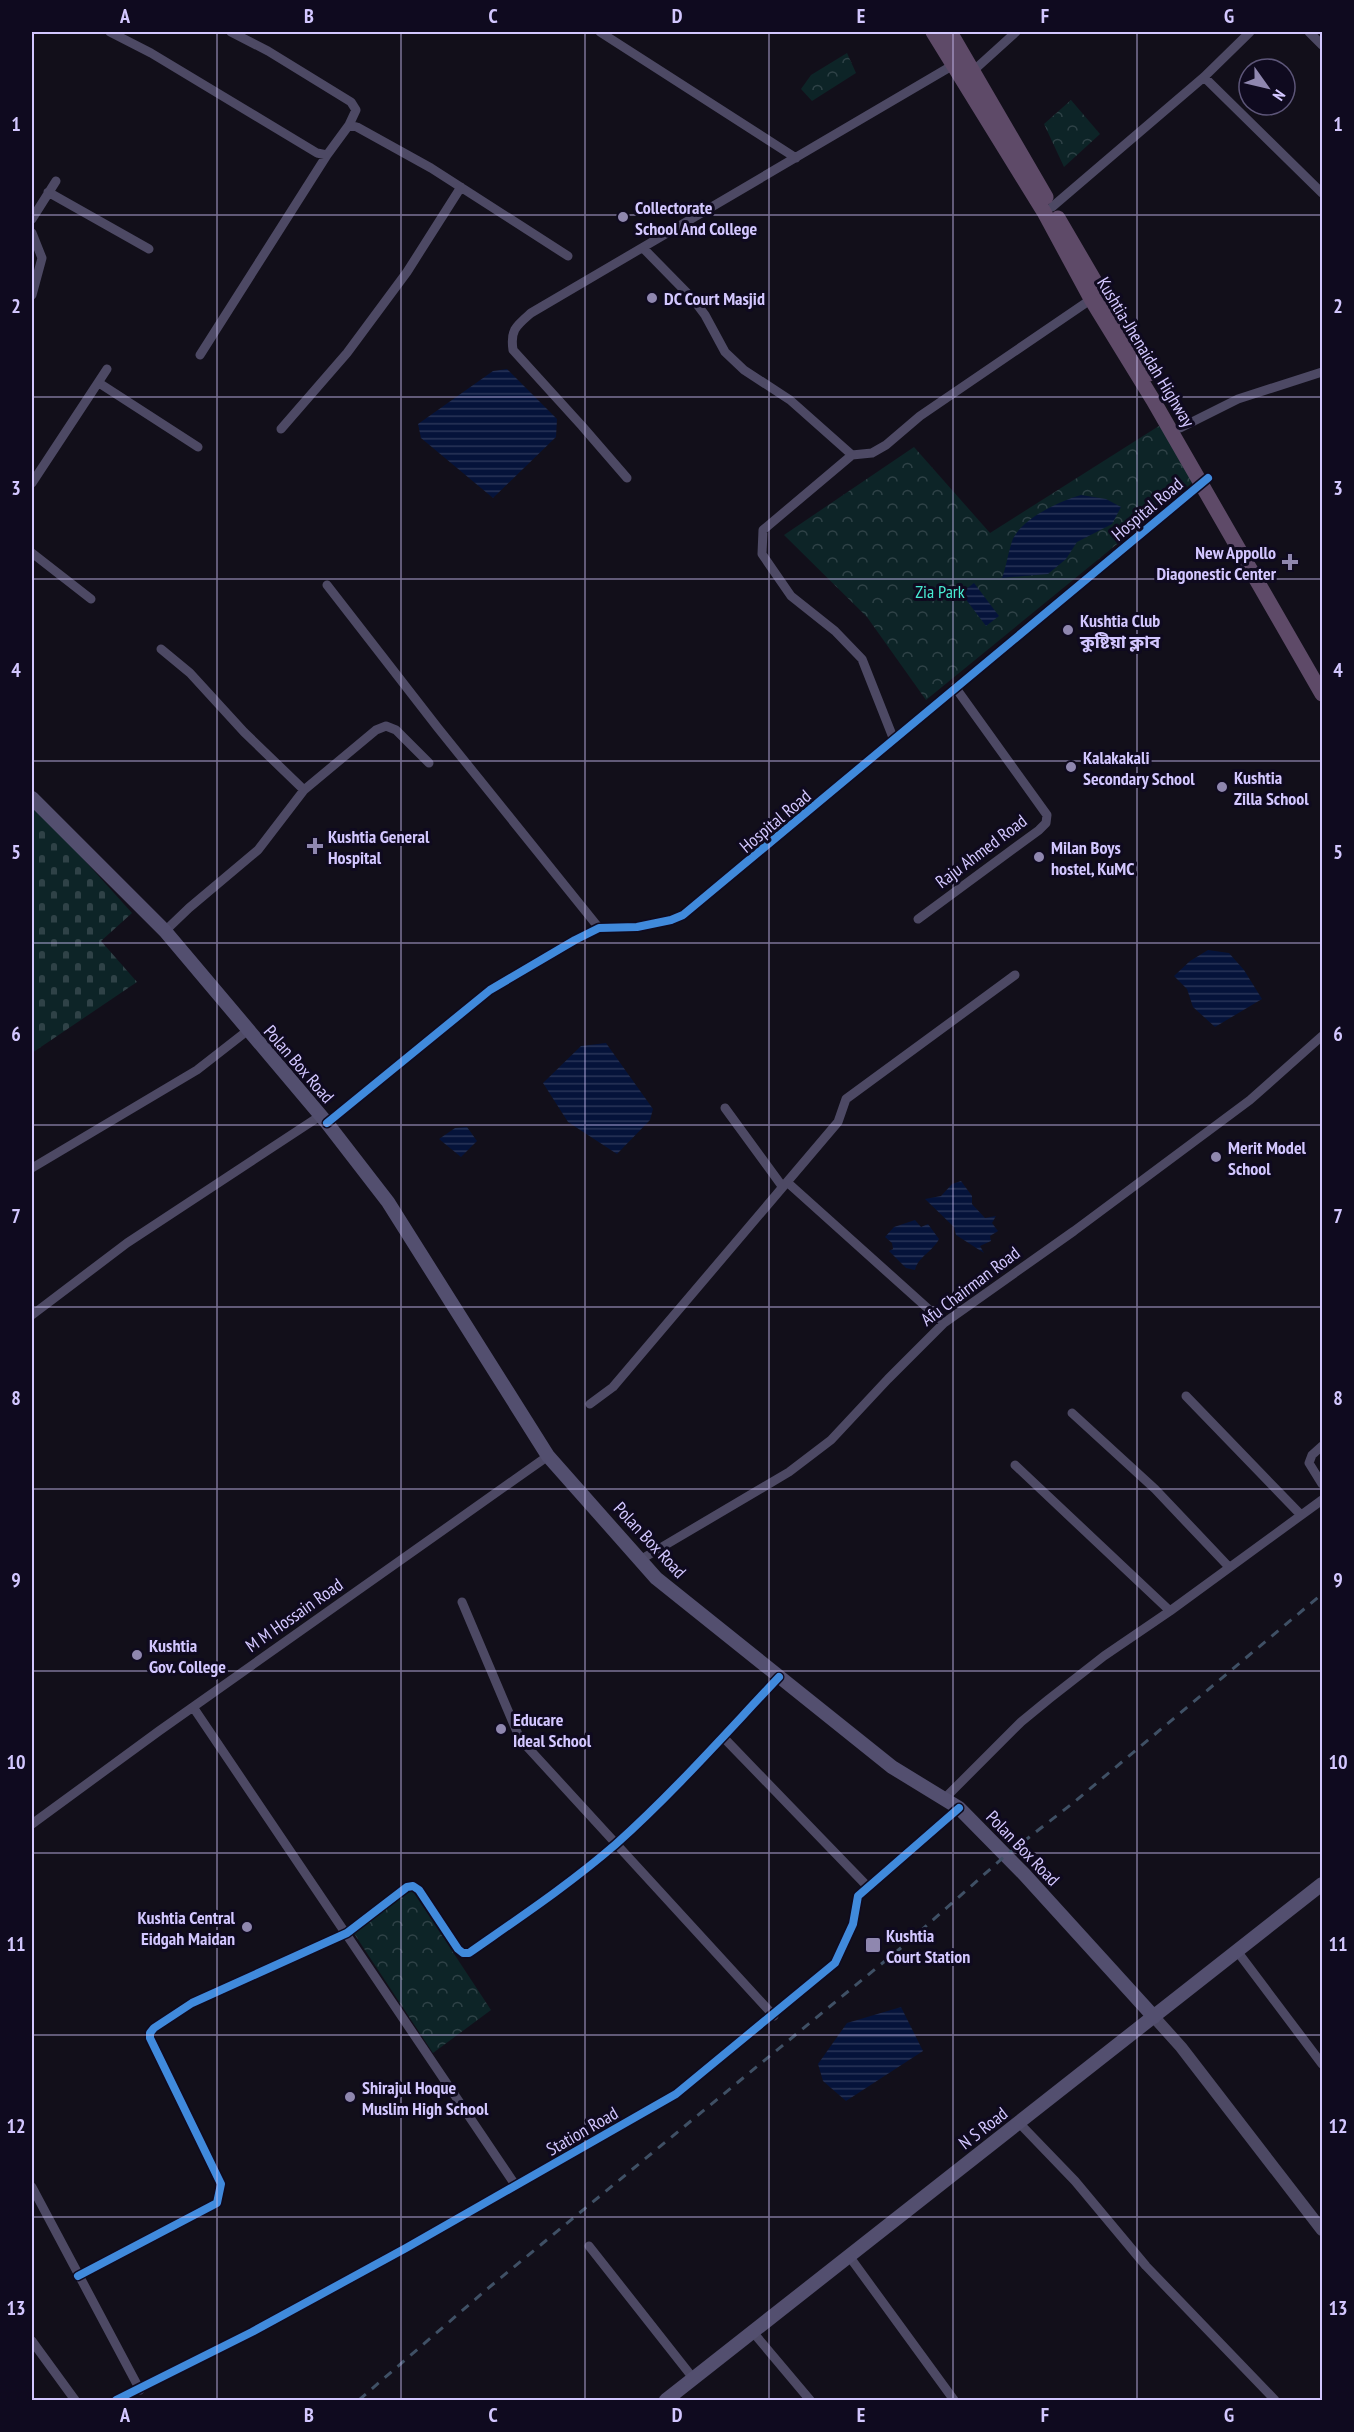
<svg xmlns="http://www.w3.org/2000/svg" width="1354" height="2432" viewBox="0 0 1354 2432" font-family="'PT Sans Narrow','Noto Sans Bengali',sans-serif">
	<style>
		.cemetery { fill: url(#cemetery-stones) }
		.park { fill: url(#park-crowns) }
		.water { fill: url(#water-rules) }
		.lines { fill: none; stroke-linecap: round; stroke-linejoin: round }
		.minor { stroke: #4d4964; stroke-width: 9 }
		.tertiary { stroke: #4d4964; stroke-width: 12 }
		.secondary { stroke: #534f6f; stroke-width: 14 }
		.trunk { stroke: #5e4a68; stroke-width: 15 }
		.rail { stroke: #3f5065; stroke-width: 3; stroke-dasharray: 9 8; stroke-linecap: butt }
		.cycleway-casing { stroke: #0f0a1f; stroke-width: 11 }
		.cycleway { stroke: #408adc; stroke-width: 8 }
		.grid { fill: none; stroke: #d3c7ff; stroke-width: 1.5; stroke-opacity: 0.55 }
		.poi-dot { fill: #8f87af; stroke: #0f0a1f; stroke-width: 2 }
		.labels { text-anchor: middle; dominant-baseline: central; stroke-width: 6; stroke-linejoin: round; paint-order: stroke }
		.poi-label { font-size: 18px; font-weight: bold; fill: #d3c7ff; stroke: #0f0a1f; text-anchor: start }
		.street-label { font-size: 18px; fill: #d3c7ff; stroke: #0f0a1f }
		.park-label { font-size: 18px; fill: #48ebd2; stroke: #0f0a1f }
		.neatline { fill: none; stroke: #d3c7ff; stroke-width: 2 }
		.grid-label { font-size: 20px; text-anchor: middle; font-weight: bold; fill: #d3c7ff }
	</style>
	<defs>
		<pattern id="cemetery-stones" width="16" height="16" patternUnits="userSpaceOnUse" patternTransform="scale(1.5)"><rect width="16" height="16" fill="#0d2427"/><path d="M2 7V4a2 2 0 0 1 4 0v3zM10 15v-3a2 2 0 0 1 4 0v3z" fill="#2f4247"/></pattern>
		<pattern id="park-crowns" width="20" height="18" patternUnits="userSpaceOnUse" patternTransform="scale(1.5)"><rect width="20" height="18" fill="#0d2427"/><path d="M2 6a3 3 0 1 1 6 0M12 15a3 3 0 1 1 6 0" fill="none" stroke="#2f4247"/></pattern>
		<pattern id="water-rules" width="6" height="5" patternUnits="userSpaceOnUse" patternTransform="scale(1.5)"><rect width="6" height="5" fill="#05133a"/><path d="M0 2.5h6" fill="none" stroke="#293458"/></pattern>
	</defs>
	<rect width="100%" height="100%" fill="#120f1a"/>
	<path class="cemetery" d="M32 802 132 913 101 941 137 982 32 1053Z"/>
	<path class="park" d="M847 53 856 73 812 101 801 89 811 75Z
		M1071 100 1100 134 1064 167 1044 124Z
		M1162 424 1193 482 926 700 867 617 784 535 914 447 990 533Z
		M412 1890 491 2010 433 2053 353 1932Z"/>
	<path class="water" d="M507 369 557 419 556 437 493 498 421 438 418 424 493 371Z
		M1081 495 1106 499 1121 507 1112 524 1077 542 1066 559 1048 574 1002 578C1006 568 1010 543 1014 537 1025 517 1060 501 1081 495Z
		M974 583 999 616 986 626 961 593Z
		M1208 950 1229 953 1244 970 1262 999 1215 1027 1193 1007 1187 989 1174 976 1190 961Z
		M606 1043 653 1109 650 1120 617 1154 568 1122 543 1083 581 1046Z
		M467 1127 477 1141 461 1157 439 1139 455 1128Z
		M961 1181 972 1196V1204L985 1218 996 1216 992 1223 998 1231 990 1236 991 1241 980 1246 984 1253 956 1235 954 1227 925 1199 941 1196 952 1184Z
		M915 1220 921 1227 928 1224 939 1239C933 1251 918 1257 915 1270L906 1268 889 1251 893 1249 892 1243 885 1237 894 1227Z
		M901 2007 923 2051 846 2101 823 2081 818 2064 847 2023Z"/>
	<g class="lines">
		<path class="minor" d="M110 32 151 53 317 153 327 155 349 125 357 127 431 168 568 256
			M231 32 268 51 351 102 356 110 349 125
			M600 32 796 158
			M1309 32 1322 45
			M973 71 1016 32
			M1204 77 1322 193
			M48 192 149 249
			M1052 207 1204 77 1250 32
			M32 219 56 181
			M32 233 42 258 32 295
			M643 248 693 299 705 315 725 352 744 370 790 400 852 455
			M200 355 327 155
			M99 383 198 447
			M1180 428 1238 399 1322 372
			M281 429 347 353 407 272 461 187
			M627 478 582 426 513 350C510 330 516 326 531 313L955 64
			M32 483 107 369
			M32 553 91 599
			M327 585 438 728 599 928
			M161 649 190 673 244 732 304 790 376 730 386 726 396 730 429 763
			M894 740 862 659 835 631 791 596 762 554 763 530 852 455 872 453 886 445 920 416 1093 298
			M918 919 1039 830 1046 823 1047 815 955 687
			M165 931 189 908 258 850 304 790
			M725 1108 782 1186
			M327 1123 490 990 575 940 599 928 637 927 671 920 683 915 1208 478
			M32 1168 197 1070 247 1031
			M787 1182 944 1323
			M32 1315 127 1243 320 1116
			M1186 1396 1301 1515
			M590 1404 613 1387 838 1122 846 1099 1015 975
			M1072 1413 1155 1489 1229 1567
			M1322 1446 1312 1455 1309 1463 1322 1484
			M1015 1465 1170 1611
			M640 1560 789 1472 831 1440 888 1379 944 1323 1074 1231 1250 1100 1322 1036
			M462 1602 520 1739 774 2016
			M193 1707 516 2186
			M723 1737 868 1887
			M945 1798 1021 1722 1049 1699 1104 1656 1170 1611 1322 1500
			M32 1824 159 1731 548 1456
			M1237 1951 1322 2064
			M1019 2123 1075 2181 1146 2266 1275 2400
			M32 2187 140 2390
			M589 2246 693 2378
			M849 2256 954 2400
			M78 2276 217 2203 221 2184 150 2038V2033L154 2028 192 2003 347 1933 407 1887 413 1886 419 1890 458 1949 463 1953H469C519 1918 570 1884 616 1844 674 1792 726 1733 779 1677
			M752 2331 810 2400
			M32 2341 75 2400
			M116 2400 252 2332 406 2248 676 2094 835 1963 853 1924 858 1896 959 1808"/>
		<path class="tertiary" d="M1154 2017 1181 2047 1322 2230"/>
		<path class="secondary" d="M32 798 165 931 327 1123 388 1202 548 1456 656 1578 892 1767 959 1808 1024 1874 1154 2017
			M666 2400 1322 1884"/>
		<path class="trunk" d="M933 32 1044 212 1091 299 1153 400 1322 694
			M950 32 1046 197
			M1058 218 1149 374"/>
		<path class="rail" d="M359 2400 486 2290 908 1942 1005 1856 1073 1803 1322 1594"/>
		<defs>
			<path id="cycleway" d="M327 1123 490 990 575 940 599 928 637 927 671 920 683 915 1208 478
				M78 2276 217 2203 221 2184 150 2038V2033L154 2028 192 2003 347 1933 407 1887 413 1886 419 1890 458 1949 463 1953H469C519 1918 570 1884 616 1844 674 1792 726 1733 779 1677
				M116 2400 252 2332 406 2248 676 2094 835 1963 853 1924 858 1896 959 1808"/>
		</defs>
		<use href="#cycleway" class="cycleway-casing"/>
		<use href="#cycleway" class="cycleway"/>
	</g>
	<path class="grid" d="M217 32V2400M401 32V2400M585 32V2400M769 32V2400M953 32V2400M1137 32V2400M32 215H1322M32 397H1322M32 579H1322M32 761H1322M32 943H1322M32 1125H1322M32 1307H1322M32 1489H1322M32 1671H1322M32 1853H1322M32 2035H1322M32 2217H1322"/>
	<g class="poi-dot">
		<circle cx="623" cy="217" r="6"/>
		<circle cx="652" cy="298" r="6"/>
		<path d="M1287 553h6v6h6v6h-6v6h-6v-6h-6v-6h6z"/>
		<circle cx="1068" cy="630" r="6"/>
		<circle cx="1071" cy="767" r="6"/>
		<circle cx="1222" cy="787" r="6"/>
		<path d="M312 837h6v6h6v6h-6v6h-6v-6h-6v-6h6z"/>
		<circle cx="1039" cy="857" r="6"/>
		<circle cx="1216" cy="1157" r="6"/>
		<circle cx="137" cy="1655" r="6"/>
		<circle cx="501" cy="1729" r="6"/>
		<circle cx="247" cy="1927" r="6"/>
		<rect x="865" y="1937" width="16" height="16" rx="3"/>
		<circle cx="350" cy="2097" r="6"/>
	</g>
	<g class="labels">
		<g class="poi-label">
			<text x="635" y="207">Collectorate<tspan x="635" dy="21">School And College</tspan></text>
			<text x="664" y="298">DC Court Masjid</text>
			<text x="1276" y="552" text-anchor="end">New Appollo<tspan x="1276" dy="21">Diagonestic Center</tspan></text>
			<text x="1080" y="620">Kushtia Club<tspan x="1080" dy="21">কুষ্টিয়া ক্লাব</tspan></text>
			<text x="1083" y="757">Kalakakali<tspan x="1083" dy="21">Secondary School</tspan></text>
			<text x="1234" y="777">Kushtia<tspan x="1234" dy="21">Zilla School</tspan></text>
			<text x="328" y="836">Kushtia General<tspan x="328" dy="21">Hospital</tspan></text>
			<text x="1051" y="847">Milan Boys<tspan x="1051" dy="21">hostel, KuMC</tspan></text>
			<text x="1228" y="1147">Merit Model<tspan x="1228" dy="21">School</tspan></text>
			<text x="149" y="1645">Kushtia<tspan x="149" dy="21">Gov. College</tspan></text>
			<text x="513" y="1719">Educare<tspan x="513" dy="21">Ideal School</tspan></text>
			<text x="235" y="1917" text-anchor="end">Kushtia Central<tspan x="235" dy="21">Eidgah Maidan</tspan></text>
			<text x="886" y="1935">Kushtia<tspan x="886" dy="21">Court Station</tspan></text>
			<text x="362" y="2087">Shirajul Hoque<tspan x="362" dy="21">Muslim High School</tspan></text>
		</g>
		<g class="street-label">
			<text transform="translate(1146 352) rotate(59)">Kushtia-Jhenaidah Highway</text>
			<text transform="translate(1147 509) rotate(-40)">Hospital Road</text>
			<text transform="translate(775 821) rotate(-40)">Hospital Road</text>
			<text transform="translate(981 851) rotate(-37)">Raju Ahmed Road</text>
			<text transform="translate(299 1064) rotate(49)">Polan Box Road</text>
			<text transform="translate(970 1286) rotate(-37)">Afu Chairman Road</text>
			<text transform="translate(650 1540) rotate(47)">Polan Box Road</text>
			<text transform="translate(294 1615) rotate(-35)">M M Hossain Road</text>
			<text transform="translate(1023 1848) rotate(46)">Polan Box Road</text>
			<text transform="translate(983 2128) rotate(-38)">N S Road</text>
			<text transform="translate(582 2131) rotate(-30)">Station Road</text>
		</g>
		<g class="park-label">
			<text x="940" y="591">Zia Park</text>
		</g>
	</g>
	<rect width="1354" height="2432" fill="none" stroke="#0f0a1f" stroke-width="66"/>
	<g transform="translate(1267 87) rotate(124)"><circle r="28" fill="#0f0a1f" stroke="#5d5679" stroke-width="1.5"/>
	<path d="M0-4.5L10 22L0 15L-10 22Z" fill="#8f87af"/>
	<text y="-9" font-size="16" font-weight="bold" text-anchor="middle" fill="#d3c7ff">N</text>
	</g>
	<rect x="33" y="33" width="1288" height="2366" class="neatline"/>
	<g class="grid-label">
		<text x="125" y="23">A</text>
		<text x="309" y="23">B</text>
		<text x="493" y="23">C</text>
		<text x="677" y="23">D</text>
		<text x="861" y="23">E</text>
		<text x="1045" y="23">F</text>
		<text x="1229" y="23">G</text>
		<text x="16" y="131">1</text>
		<text x="1338" y="131">1</text>
		<text x="16" y="313">2</text>
		<text x="1338" y="313">2</text>
		<text x="16" y="495">3</text>
		<text x="1338" y="495">3</text>
		<text x="16" y="677">4</text>
		<text x="1338" y="677">4</text>
		<text x="16" y="859">5</text>
		<text x="1338" y="859">5</text>
		<text x="16" y="1041">6</text>
		<text x="1338" y="1041">6</text>
		<text x="16" y="1223">7</text>
		<text x="1338" y="1223">7</text>
		<text x="16" y="1405">8</text>
		<text x="1338" y="1405">8</text>
		<text x="16" y="1587">9</text>
		<text x="1338" y="1587">9</text>
		<text x="16" y="1769">10</text>
		<text x="1338" y="1769">10</text>
		<text x="16" y="1951">11</text>
		<text x="1338" y="1951">11</text>
		<text x="16" y="2133">12</text>
		<text x="1338" y="2133">12</text>
		<text x="16" y="2315">13</text>
		<text x="1338" y="2315">13</text>
		<text x="125" y="2422">A</text>
		<text x="309" y="2422">B</text>
		<text x="493" y="2422">C</text>
		<text x="677" y="2422">D</text>
		<text x="861" y="2422">E</text>
		<text x="1045" y="2422">F</text>
		<text x="1229" y="2422">G</text>
	</g>
</svg>
